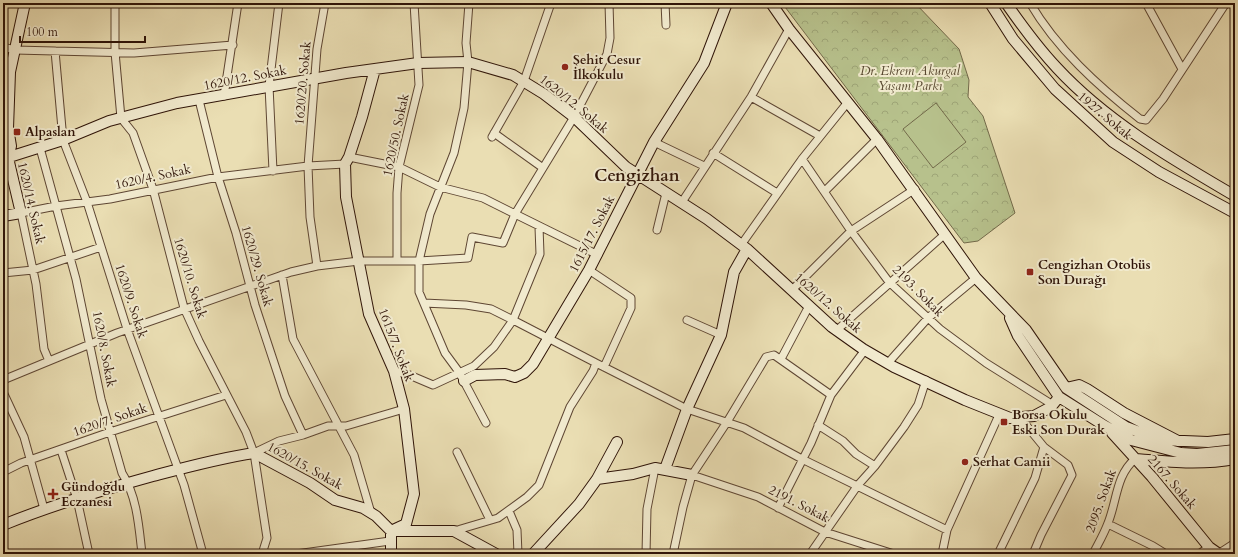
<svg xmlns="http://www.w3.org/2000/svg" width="1238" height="557" viewBox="0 0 1238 557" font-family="Cardo,serif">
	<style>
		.park { fill: url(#park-crowns); stroke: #736a4a }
		.garden { fill: #b7c18c; stroke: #736a4a }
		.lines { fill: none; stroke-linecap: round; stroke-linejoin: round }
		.street-casing { stroke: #5e4633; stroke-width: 9 }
		.secondary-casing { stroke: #2f1408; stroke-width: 12 }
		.street { stroke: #f1eace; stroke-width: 7 }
		.secondary { stroke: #f1eace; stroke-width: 10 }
		.poi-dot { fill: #8f2418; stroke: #f1eace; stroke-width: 1.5 }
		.labels { text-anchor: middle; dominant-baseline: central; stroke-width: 4; stroke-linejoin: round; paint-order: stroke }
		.poi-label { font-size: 13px; font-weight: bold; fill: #2f1408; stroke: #f1eace; text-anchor: start }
		.park-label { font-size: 13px; font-style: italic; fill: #584830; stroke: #f1eace }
		.street-label { font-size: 13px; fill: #2f1408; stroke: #f1eace }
		.district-label { font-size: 17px; font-weight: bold; fill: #2f1408; stroke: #f1eace }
	</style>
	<defs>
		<pattern id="park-crowns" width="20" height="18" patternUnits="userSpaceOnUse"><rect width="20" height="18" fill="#b7c18c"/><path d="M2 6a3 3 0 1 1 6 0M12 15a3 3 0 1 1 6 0" fill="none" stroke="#9ea577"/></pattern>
	</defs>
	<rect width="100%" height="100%" fill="#eadeb3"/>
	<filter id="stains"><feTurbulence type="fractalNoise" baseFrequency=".005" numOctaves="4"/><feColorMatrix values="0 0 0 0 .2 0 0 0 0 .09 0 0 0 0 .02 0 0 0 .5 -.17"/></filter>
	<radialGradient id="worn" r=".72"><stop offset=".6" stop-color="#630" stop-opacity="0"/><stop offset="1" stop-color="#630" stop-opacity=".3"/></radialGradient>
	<path class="park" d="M782 3H915L959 49 969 80 968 97 983 116 1015 213 978 241 964 243Z"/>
	<path class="garden" d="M936 103 966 142 933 168 903 129Z"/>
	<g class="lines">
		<defs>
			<path id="street" d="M115 3V52L121 118 133 133 153 189 184 308 199 341 246 432 254 453 267 538 262 554
				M469 3 466 43 468 62 464 108 454 153 430 214 419 261V292L445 353 459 372 486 423
				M665 3 666 25
				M1030 3C1057 49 1098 86 1140 119L1146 120 1163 99 1226 3
				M1146 3 1182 69
				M3 47 15 50 134 53 233 45
				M55 51 63 140 87 202 127 329 184 485 203 554
				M224 96 238 3
				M751 97 820 136
				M199 100 218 177 236 233 255 305 285 396 303 435
				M494 133 543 168
				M492 137 524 81 551 3
				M654 142 704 166
				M40 148 76 279 101 399 122 473C137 496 139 527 142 554
				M713 153 777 193
				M802 159 851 231 889 282 940 329 986 363 1053 405
				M273 171 269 86 279 3
				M825 191 877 139
				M682 202 751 97 789 29
				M539 227 540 254 513 320 596 363
				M657 230 666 193
				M741 245 802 159 848 102
				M598 255 515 214 574 117 607 54 610 38 609 3
				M397 260V193L399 167 419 85 414 3
				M317 266 310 217 308 166 317 49 325 3
				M589 270 631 298V308L604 367
				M3 273 33 270 101 247
				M282 275 293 339 354 455 371 513
				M792 290 851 231 915 189
				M687 320 721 335
				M837 330 944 235
				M781 359 809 306
				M49 361 44 349 36 284 21 213 56 206 110 199 218 177 308 166 345 164
				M888 363 928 318 976 278
				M394 371 407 374 433 385 474 366 494 347 513 320 491 309 466 305 424 303
				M3 380 117 333 291 272 317 266 359 261H419L468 258 472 237 503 243 515 214 483 198 440 187 399 167 349 157
				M3 392 24 437 44 509
				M1012 419 1026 425 1044 447 1068 465 1072 475 1041 535 1033 554
				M818 425 843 441 856 454 875 466
				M61 450 77 499 89 554
				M457 452 490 520
				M254 453 279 441 303 435 328 426H346L404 409
				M3 472 21 463 110 432 226 395
				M692 475 758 497 825 532 894 554
				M778 508 811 443 831 395 865 350
				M509 511 517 530 518 554
				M1108 524 1153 546 1166 554
				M454 531 498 518 527 497 539 485 570 407 593 371 596 363 687 409 744 428 802 459 947 530
				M296 554 390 541
				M646 554 647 509 655 468
				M673 554 683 507 692 475 727 422 766 357 774 355 831 395
				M722 554H730
				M810 554 858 485 875 466 904 427 918 405 926 380
				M942 554 947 530 999 415
				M998 554 1035 478 1044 447
				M1093 554C1098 544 1104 534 1108 523 1117 501 1116 475 1135 459
				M1199 554 1209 547
				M1218 554 1235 543"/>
			<path id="secondary" d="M771 3 789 29 877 139 976 278 1026 330 1066 388 1126 427 1160 440 1208 442 1235 439
				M990 3 1013 39 1055 89 1113 142 1159 172 1235 213
				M1006 3C1022 26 1038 48 1057 68 1107 122 1172 159 1235 196
				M375 69 362 117 349 157 345 164 346 197 369 314 394 371 404 409 414 494 406 524 391 531V554
				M3 159 63 140 109 121 177 103 346 73 418 63 468 62 513 75 544 94 574 117 626 167 707 219 747 249 832 327 863 349 894 367 965 400 1010 418 1034 416 1051 407 1059 397
				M3 216 21 213 8 158 11 146 8 128 10 72 25 3
				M1010 318 1018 336 1059 397 1105 426 1131 440 1181 453 1197 454 1235 450
				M464 381 475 375 505 374 515 377 524 373 533 364 589 270 654 142 704 63 727 3
				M1066 388 1079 385 1087 389 1124 413 1178 441
				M1112 433 1152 477 1209 547 1219 554
				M1135 459C1169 462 1202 465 1235 459
				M665 469 687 409 721 335 734 272 747 249
				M597 479 633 474 655 468 692 475
				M3 525C52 505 102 490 153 476 187 467 220 458 254 453L310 483 335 500 363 508 376 516 391 531H454L496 554
				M533 554 579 504 597 479 617 442"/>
		</defs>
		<use href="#street" class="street-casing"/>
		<use href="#secondary" class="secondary-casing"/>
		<use href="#street" class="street"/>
		<use href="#secondary" class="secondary"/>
	</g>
	<g class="poi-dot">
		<circle cx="565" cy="67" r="4"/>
		<rect x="13" y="128" width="8" height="8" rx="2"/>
		<rect x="1026" y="268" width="8" height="8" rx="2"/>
		<rect x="1000" y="418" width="8" height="8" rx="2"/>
		<circle cx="965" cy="462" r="4"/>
		<path d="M51 488h4v4h4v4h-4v4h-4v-4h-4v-4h4z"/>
	</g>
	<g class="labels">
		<g class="poi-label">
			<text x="573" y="60">Şehit Cesur<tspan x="573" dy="15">İlkokulu</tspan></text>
			<text x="25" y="132">Alpaslan</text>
			<text x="1038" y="265">Cengizhan Otobüs<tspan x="1038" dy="15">Son Durağı</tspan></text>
			<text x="1012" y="415">Borsa Okulu<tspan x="1012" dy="15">Eski Son Durak</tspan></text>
			<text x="973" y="462">Serhat Camii</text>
			<text x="61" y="487">Gündoğdu<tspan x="61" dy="15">Eczanesi</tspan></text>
		</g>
		<g class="park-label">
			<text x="910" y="71">Dr. Ekrem Akurgal<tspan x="910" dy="15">Yaşam Parkı</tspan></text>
		</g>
		<g class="street-label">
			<text transform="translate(245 78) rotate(-11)">1620/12. Sokak</text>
			<text transform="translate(303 83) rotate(-85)">1620/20. Sokak</text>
			<text transform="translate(574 104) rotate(39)">1620/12. Sokak</text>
			<text transform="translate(1105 116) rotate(40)">1927. Sokak</text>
			<text transform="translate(396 135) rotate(-78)">1620/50. Sokak</text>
			<text transform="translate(153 177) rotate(-12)">1620/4. Sokak</text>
			<text transform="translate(31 203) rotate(77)">1620/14. Sokak</text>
			<text transform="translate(592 234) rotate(-63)">1615/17. Sokak</text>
			<text transform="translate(257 266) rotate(74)">1620/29. Sokak</text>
			<text transform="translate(190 278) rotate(73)">1620/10. Sokak</text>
			<text transform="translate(918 291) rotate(45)">2193. Sokak</text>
			<text transform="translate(131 301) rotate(72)">1620/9. Sokak</text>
			<text transform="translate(828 303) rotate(41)">1620/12. Sokak</text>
			<text transform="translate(396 345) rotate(69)">1615/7. Sokak</text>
			<text transform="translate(104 349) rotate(79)">1620/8. Sokak</text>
			<text transform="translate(110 420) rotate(-19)">1620/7. Sokak</text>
			<text transform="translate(305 466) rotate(29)">1620/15. Sokak</text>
			<text transform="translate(1172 482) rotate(49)">2167. Sokak</text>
			<text transform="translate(1101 501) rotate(-70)">2095. Sokak</text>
			<text transform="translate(799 504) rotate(27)">2191. Sokak</text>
		</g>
		<g class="district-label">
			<text x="637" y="175">Cengizhan</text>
		</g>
	</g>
	<rect width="1238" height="557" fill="none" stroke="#eadeb3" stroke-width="16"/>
	<rect x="4" y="4" width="1230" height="549" fill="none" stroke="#2f1408" stroke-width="2"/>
	<rect x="8" y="8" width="1222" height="541" fill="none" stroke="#2f1408"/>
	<path d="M20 36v6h125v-6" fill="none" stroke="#2f1408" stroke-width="2"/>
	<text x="26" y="36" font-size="12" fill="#2f1408" stroke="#f1eace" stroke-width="3" paint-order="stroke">100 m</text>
	<rect width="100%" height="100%" filter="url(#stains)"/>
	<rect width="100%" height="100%" fill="url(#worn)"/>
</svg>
